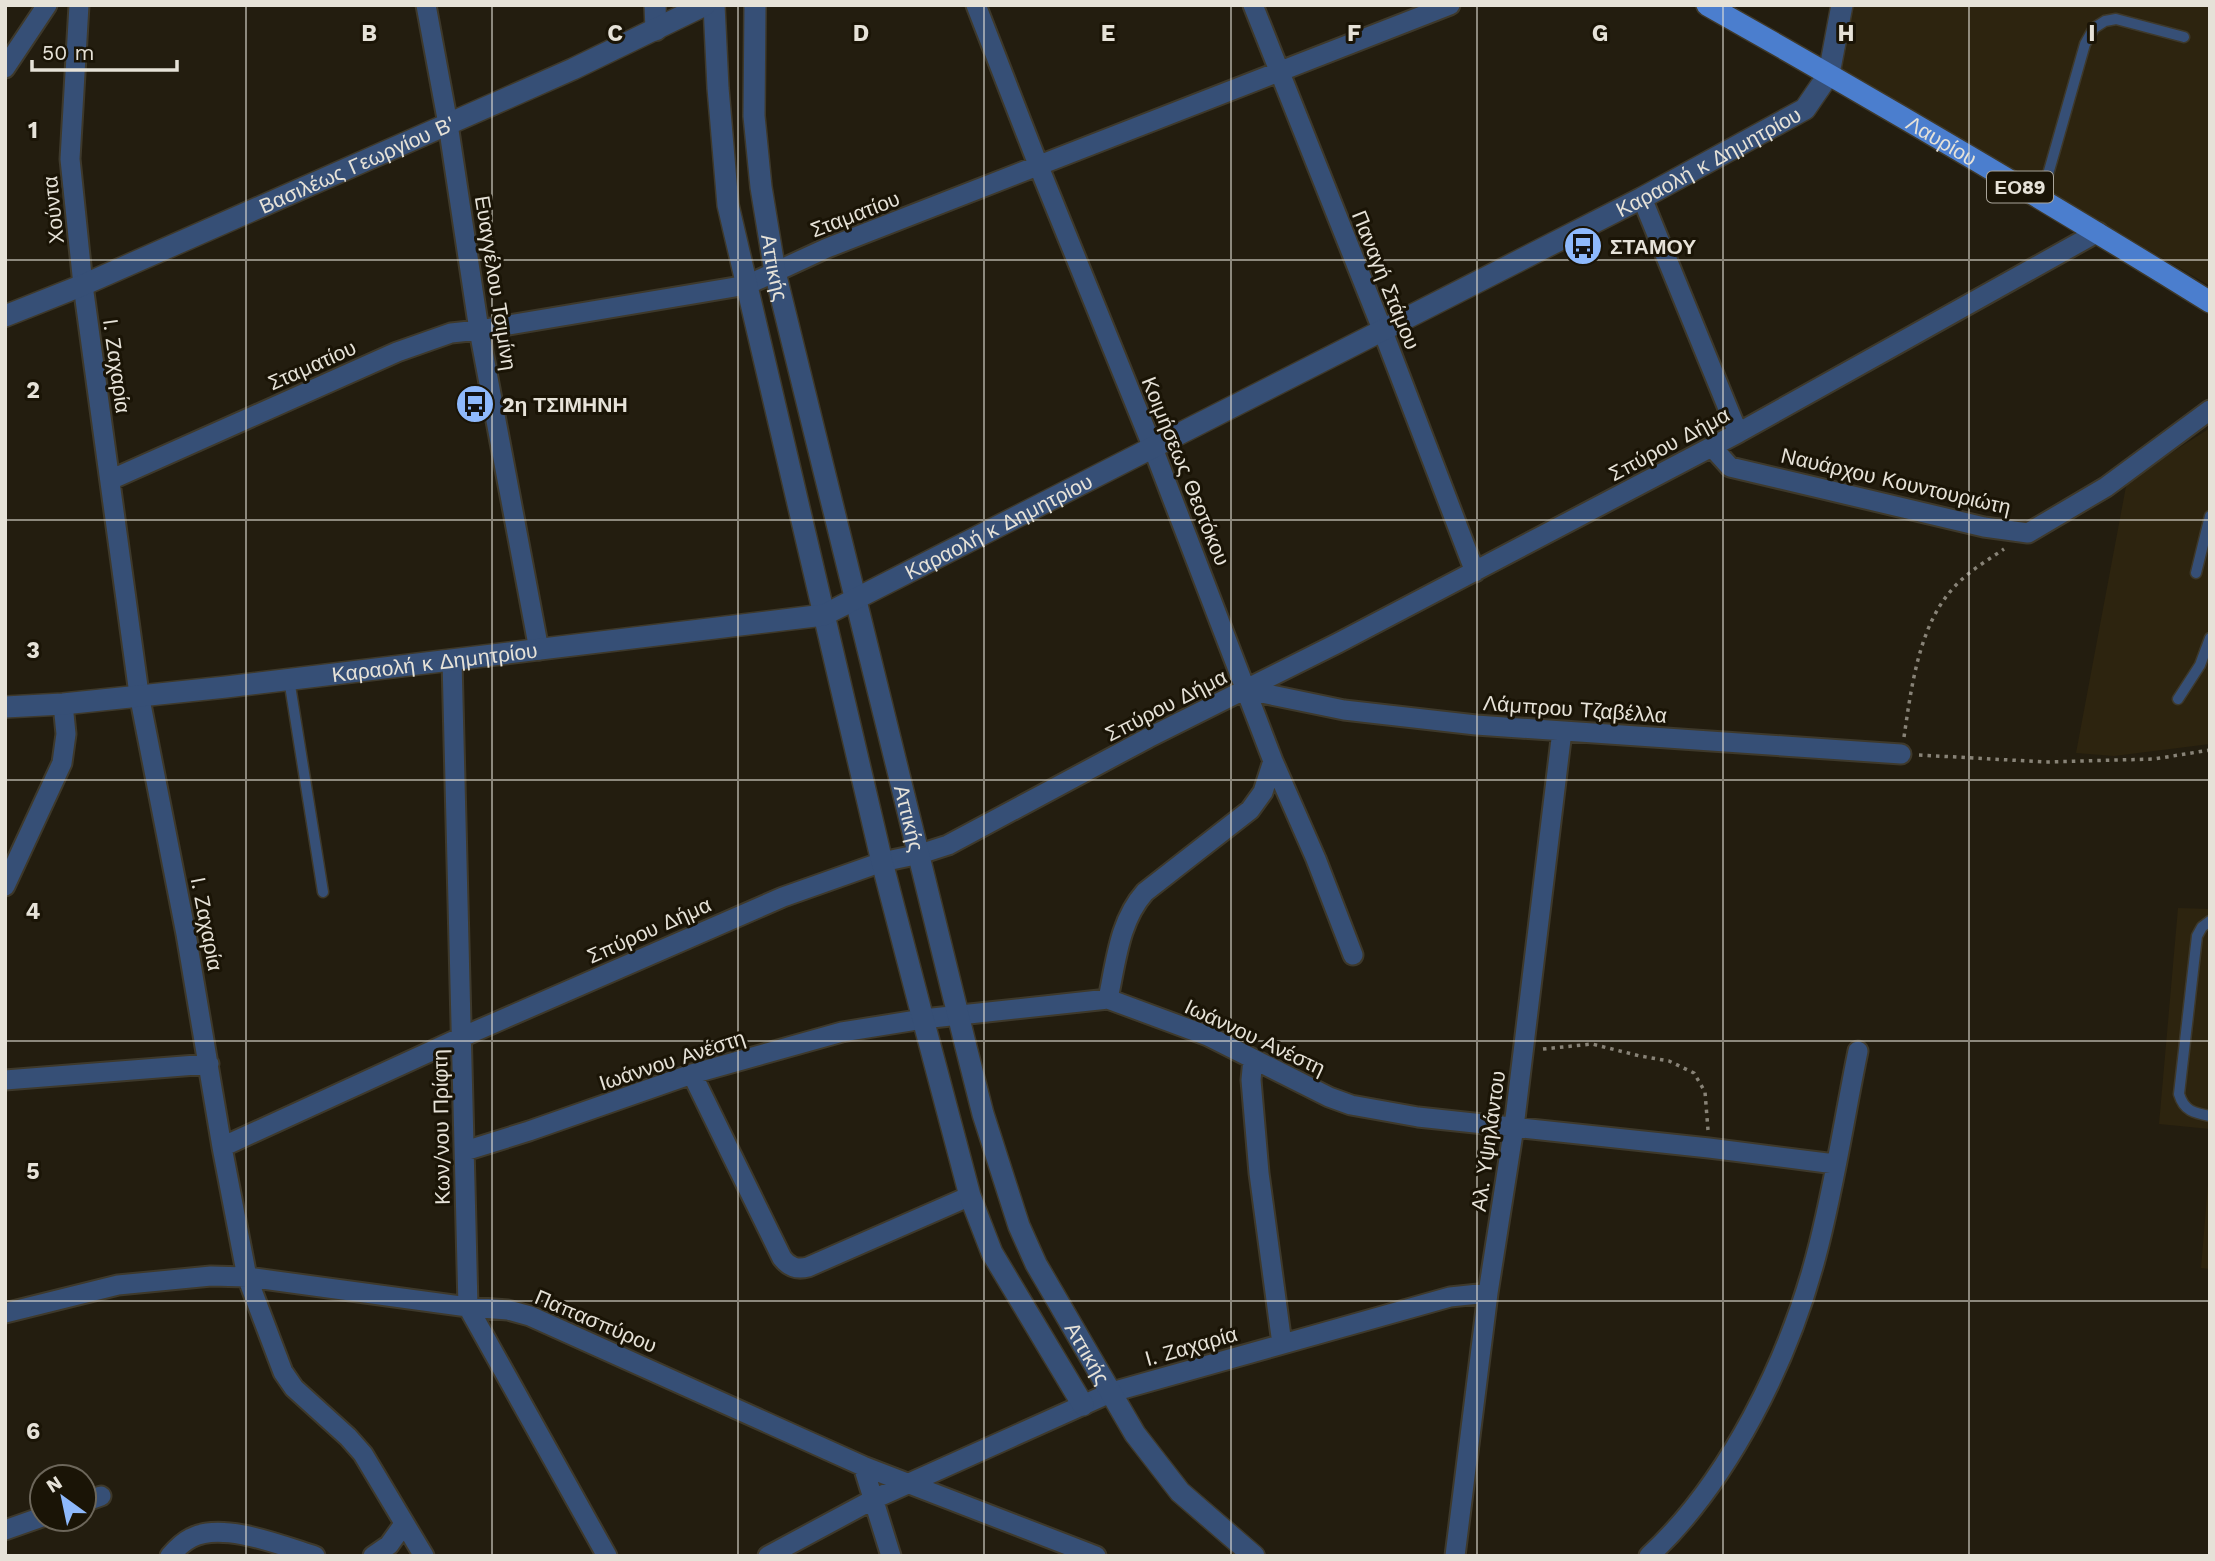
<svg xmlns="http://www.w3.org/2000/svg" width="2215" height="1561" viewBox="0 0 2215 1561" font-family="'Work Sans',sans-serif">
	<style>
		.built { fill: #2d240f }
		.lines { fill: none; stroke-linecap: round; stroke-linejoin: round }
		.service-casing { stroke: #3e392b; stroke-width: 13 }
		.minor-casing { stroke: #3e392b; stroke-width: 23 }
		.tertiary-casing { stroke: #3e392b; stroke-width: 24 }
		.primary-casing { stroke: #3e392b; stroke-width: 24 }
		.path { stroke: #888377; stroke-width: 3.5; stroke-dasharray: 3.5 5; stroke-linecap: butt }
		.service { stroke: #364f76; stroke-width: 10 }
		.minor { stroke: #364f76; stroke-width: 19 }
		.tertiary { stroke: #364f76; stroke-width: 21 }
		.primary { stroke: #4b7ece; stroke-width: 21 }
		.grid { fill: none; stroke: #e6e2d8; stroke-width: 2; stroke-opacity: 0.55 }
		.labels { text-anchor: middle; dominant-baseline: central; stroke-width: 6; stroke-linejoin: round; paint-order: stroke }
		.shield { fill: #1a1406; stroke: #a9a499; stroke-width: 2 }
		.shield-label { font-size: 19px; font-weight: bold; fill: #e6e2d8 }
		.street-label { font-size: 21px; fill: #e6e2d8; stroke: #1a1406 }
		.poi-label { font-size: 21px; font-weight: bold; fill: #e6e2d8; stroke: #1a1406; text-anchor: start }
		.grid-label { font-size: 23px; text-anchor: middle; font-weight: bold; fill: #e6e2d8; stroke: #1a1406; stroke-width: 6; stroke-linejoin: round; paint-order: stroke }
	</style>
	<rect width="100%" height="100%" fill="#231d0f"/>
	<path class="built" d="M1852 5H2210V286L1841 69Z
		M2210 428V744L2114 756 2076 753 2127 481Z
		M2178 908 2210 909V1129L2159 1124Z
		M2210 1160V1269L2201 1268Z"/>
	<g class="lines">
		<defs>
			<path id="service" d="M2041 199 2085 44 2094 28 2105 21 2116 19 2184 37
				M2196 573 2210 516
				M289 679 323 892
				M2178 699 2200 665 2210 638
				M2210 921 2202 927 2197 936 2179 1094C2184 1111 2194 1113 2210 1116"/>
			<path id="minor" d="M79 5 70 159 83 285 139 694 186 934 222 1147 247 1277 283 1372 294 1388 348 1437 363 1454 424 1556
				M426 5 448 124 479 330 539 650
				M976 5 1039 167 1153 448 1273 761 1316 859 1353 955
				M1253 5 1382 329 1475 572
				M5 68 47 5
				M1642 198 1738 433
				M1712 447 1730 467 1984 527 2028 533 2106 487 2210 410
				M110 480 397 352 451 333 479 330 747 285 827 248 1450 5
				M452 660 468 1307 607 1556
				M1247 690 1344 710 1476 725 1901 754
				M5 886 62 763 66 734 63 704
				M1108 999C1116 962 1119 921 1145 892L1250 810 1263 792 1273 761
				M1253 1059 1251 1080 1259 1173 1282 1344
				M692 1074 782 1258C789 1267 797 1270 808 1267L970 1196
				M5 1080 209 1064
				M222 1147 462 1037 783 897 882 862 920 854 948 845 1148 738 1338 643 1738 433 2098 232
				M465 1151 529 1131 692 1074 842 1032 923 1019 1108 999 1208 1036 1329 1097 1351 1105 1418 1117 1709 1148 1835 1164
				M5 1313 118 1285 211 1276 247 1277 468 1307 508 1310 530 1316 863 1466 1096 1556
				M863 1466 891 1556
				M84 1502 101 1496
				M5 1530 42 1517
				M170 1556C176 1549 183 1542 191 1538 222 1521 283 1546 315 1556
				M373 1556 389 1545 404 1524
				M768 1556 874 1499 1112 1392 1450 1297 1488 1293
				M1455 1556 1488 1293 1514 1127 1562 731
				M1649 1556C1729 1482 1789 1359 1816 1256 1834 1189 1844 1119 1858 1051"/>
			<g id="tertiary">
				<path d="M655 5 656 30"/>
				<path d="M714 5 718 88 728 205 882 862 923 1019 970 1196 992 1253 1083 1405"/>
				<path id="s1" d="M755 5 754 116 761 187 775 272 966 1047 983 1114 1019 1226 1036 1264 1135 1434 1180 1492 1254 1556"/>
				<path id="s2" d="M5 316 83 285 573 69 705 5"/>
				<path id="s3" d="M5 707 63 704 226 687 824 615 1642 198 1805 109 1829 74 1842 5"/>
			</g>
			<g id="primary">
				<path id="s4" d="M1707 5C1877 101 2044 199 2210 302"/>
			</g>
		</defs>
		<use href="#service" class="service-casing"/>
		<use href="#minor" class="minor-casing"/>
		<use href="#tertiary" class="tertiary-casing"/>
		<use href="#primary" class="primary-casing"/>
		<path class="path" d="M1904 737C1911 690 1918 631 1949 593 1964 574 1985 562 2004 549
			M1919 755 2046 762 2154 759 2210 750
			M1543 1049 1592 1044 1640 1056 1669 1061 1694 1073 1705 1092 1708 1130"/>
		<use href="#service" class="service"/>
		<use href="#minor" class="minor"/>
		<use href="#tertiary" class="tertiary"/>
		<use href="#primary" class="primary"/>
	</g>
	<path class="grid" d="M246 5V1556M492 5V1556M738 5V1556M984 5V1556M1231 5V1556M1477 5V1556M1723 5V1556M1969 5V1556M5 260H2210M5 520H2210M5 780H2210M5 1041H2210M5 1301H2210"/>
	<defs>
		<symbol id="bus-disc" viewBox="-11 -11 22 22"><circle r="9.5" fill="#8eb9fc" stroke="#1a1406"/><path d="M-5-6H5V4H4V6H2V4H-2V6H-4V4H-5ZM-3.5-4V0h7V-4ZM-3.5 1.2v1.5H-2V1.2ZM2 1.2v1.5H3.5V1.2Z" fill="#111"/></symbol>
	</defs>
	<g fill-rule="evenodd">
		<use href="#bus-disc" x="1561" y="224" width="44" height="44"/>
		<use href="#bus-disc" x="453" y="382" width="44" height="44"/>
	</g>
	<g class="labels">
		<rect class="shield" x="1987" y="171.5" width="66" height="31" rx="5"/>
		<g class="shield-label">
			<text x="2020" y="187">ΕΟ89</text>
		</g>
		<g class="street-label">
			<text stroke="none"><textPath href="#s4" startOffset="271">Λαυρίου</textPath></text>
			<text stroke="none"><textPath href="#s3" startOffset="1818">Καραολή κ Δημητρίου</textPath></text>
			<text stroke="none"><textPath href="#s2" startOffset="383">Βασιλέως Γεωργίου Β'</textPath></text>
			<text transform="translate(53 210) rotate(-96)">Χούντα</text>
			<text transform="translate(855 214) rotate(-21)">Σταματίου</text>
			<text stroke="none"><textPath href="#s1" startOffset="264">Αττικής</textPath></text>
			<text transform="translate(1386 280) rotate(68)">Παναγή Στάμου</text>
			<text transform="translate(496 283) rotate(81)">Ευαγγέλου Τσιμίνη</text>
			<text transform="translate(312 365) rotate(-24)">Σταματίου</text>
			<text transform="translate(117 366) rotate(82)">Ι. Ζαχαρία</text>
			<text transform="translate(1669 444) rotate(-28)">Σπύρου Δήμα</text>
			<text transform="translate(1186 471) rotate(68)">Κοιμήσεως Θεοτόκου</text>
			<text transform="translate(1896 481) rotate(13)">Ναυάρχου Κουντουριώτη</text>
			<text stroke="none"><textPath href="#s3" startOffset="1020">Καραολή κ Δημητρίου</textPath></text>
			<text stroke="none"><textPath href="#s3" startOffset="432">Καραολή κ Δημητρίου</textPath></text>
			<text transform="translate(1166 705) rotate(-27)">Σπύρου Δήμα</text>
			<text transform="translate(1575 709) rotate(4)">Λάμπρου Τζαβέλλα</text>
			<text stroke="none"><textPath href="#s1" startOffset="831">Αττικής</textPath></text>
			<text transform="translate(207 924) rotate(79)">Ι. Ζαχαρία</text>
			<text transform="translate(649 930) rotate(-24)">Σπύρου Δήμα</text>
			<text transform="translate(1255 1037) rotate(25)">Ιωάννου Ανέστη</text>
			<text transform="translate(672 1060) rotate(-18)">Ιωάννου Ανέστη</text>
			<text transform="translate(441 1127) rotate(-91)">Κων/νου Πρίφτη</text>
			<text transform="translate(1488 1141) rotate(-82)">Αλ. Υψηλάντου</text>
			<text transform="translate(596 1321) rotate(23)">Παπασπύρου</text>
			<text transform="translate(1191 1346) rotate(-16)">Ι. Ζαχαρία</text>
			<text stroke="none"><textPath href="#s1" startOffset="1398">Αττικής</textPath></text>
		</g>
		<g class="poi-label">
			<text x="1610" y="246">ΣΤΑΜΟΥ</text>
			<text x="502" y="404">2η ΤΣΙΜΗΝΗ</text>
		</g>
	</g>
	<g class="grid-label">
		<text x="369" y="41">B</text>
		<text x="615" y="41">C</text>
		<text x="861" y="41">D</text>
		<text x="1108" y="41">E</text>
		<text x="1354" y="41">F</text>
		<text x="1600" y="41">G</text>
		<text x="1846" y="41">H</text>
		<text x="2092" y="41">I</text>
		<text x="33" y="138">1</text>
		<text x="33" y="398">2</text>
		<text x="33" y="658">3</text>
		<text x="33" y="919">4</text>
		<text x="33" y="1179">5</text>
		<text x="33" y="1439">6</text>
	</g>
	<rect width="2215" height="1561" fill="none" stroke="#e6e2d8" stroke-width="14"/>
	<g transform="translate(63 1498) rotate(327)"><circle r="33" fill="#1a1406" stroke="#6c665a" stroke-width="2"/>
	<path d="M0-5L12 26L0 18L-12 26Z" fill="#8eb9fc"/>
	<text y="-10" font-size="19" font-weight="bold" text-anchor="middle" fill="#e6e2d8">N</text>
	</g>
	<path d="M32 60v10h145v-10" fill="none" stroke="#e6e2d8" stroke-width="3.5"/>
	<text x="42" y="60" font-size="21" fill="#e6e2d8" stroke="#1a1406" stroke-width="5" paint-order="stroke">50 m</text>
</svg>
